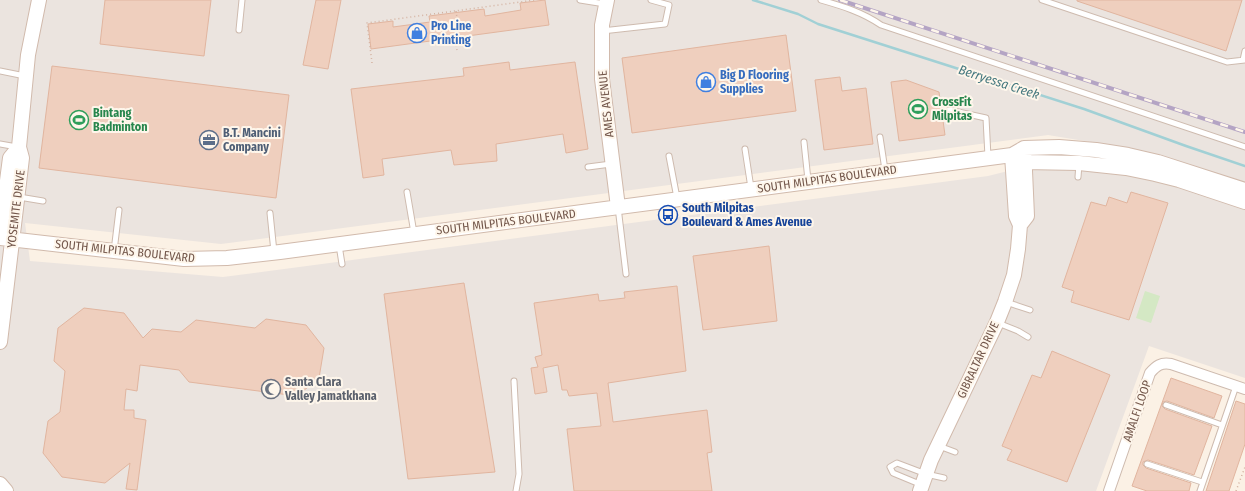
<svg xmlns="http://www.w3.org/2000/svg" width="1245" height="491" viewBox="0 0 1245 491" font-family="'Fira Sans Condensed',sans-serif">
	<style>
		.industrial { fill: #ebe4df }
		.green { fill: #d4e8c4 }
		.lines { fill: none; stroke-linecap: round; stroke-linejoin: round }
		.stream { stroke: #a1d0d5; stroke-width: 2.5 }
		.building { fill: #efcfbe; stroke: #e1b59f }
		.lane-casing { stroke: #cebbaf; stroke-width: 7 }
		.street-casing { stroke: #cebbaf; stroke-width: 12 }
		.secondary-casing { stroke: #d1baac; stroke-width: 16 }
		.path { stroke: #d4b2a1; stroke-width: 1.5; stroke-dasharray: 1 3; stroke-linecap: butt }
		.lane { stroke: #fff; stroke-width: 5 }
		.street { stroke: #fff; stroke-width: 10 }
		.secondary { stroke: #fff; stroke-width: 14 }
		.rail-casing { stroke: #b4a4c4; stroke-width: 4 }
		.rail { stroke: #fef6eb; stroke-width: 2.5; stroke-dasharray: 8; stroke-linecap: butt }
		.labels { text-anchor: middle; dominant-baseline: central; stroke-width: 4; stroke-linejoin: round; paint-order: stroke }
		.shop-label { font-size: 12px; font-weight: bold; fill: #366cbe; stroke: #fef6eb; text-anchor: start }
		.leisure-label { font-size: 12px; font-weight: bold; fill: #27864d; stroke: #fef6eb; text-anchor: start }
		.street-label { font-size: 12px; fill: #73574b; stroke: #fef6eb }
		.service-label { font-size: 12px; font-weight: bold; fill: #4e5e75; stroke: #fef6eb; text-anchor: start }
		.transit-label { font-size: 12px; font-weight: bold; fill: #164399; stroke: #fef6eb; text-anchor: start }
		.worship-label { font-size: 12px; font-weight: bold; fill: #5b616d; stroke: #fef6eb; text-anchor: start }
		.water-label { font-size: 13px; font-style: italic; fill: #43777e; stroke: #fef6eb }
	</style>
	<rect width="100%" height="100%" fill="#fbf1e5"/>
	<path class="industrial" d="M0 0H1245V184L1139 150 1048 135 221 244 25 223 30 261 223 277 988 176 1059 158 1199 189 1245 208V378L1149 346 1096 491H0Z"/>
	<path class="green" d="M1145 291 1160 296 1151 323 1136 318Z"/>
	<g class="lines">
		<path class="stream" d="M753 0 798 14 818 24 1084 109 1186 146 1245 166"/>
	</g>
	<path class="building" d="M105 0H211L204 56 100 44Z
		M316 0H341L328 69 303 65Z
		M545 0 549 25 371 49 368 24 393 21V27L430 22 429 16 484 9 485 16 521 10 520 3Z
		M1077 0H1242L1226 51 1077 1Z
		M786 35 796 111 632 133 622 58Z
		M509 62 510 70 575 62 588 149 566 153 563 134 496 144 497 161 454 165 451 150 382 159 384 175 363 178 351 89 464 76 463 68Z
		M52 66 289 95 276 198 39 168Z
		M840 77 842 91 866 88 873 144 824 150 815 80Z
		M906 80 939 92 945 135 899 141 891 82Z
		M1131 192 1168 203 1129 320 1071 302 1074 291 1062 287 1091 202 1106 206 1109 197 1127 203Z
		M769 246 777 321 703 330 693 256Z
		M464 283 495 472 408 479 384 294Z
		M677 286 686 371 608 383 613 422 707 410 712 452 707 453 712 491H574L567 429 601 426 597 393 569 396 567 390H562L558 365 543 368 547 392 535 394 531 368 538 367 535 357 542 355 534 303 598 294 599 301 625 298 624 292Z
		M84 308 124 313 143 338 152 329 181 332 196 320 255 328 266 319 306 325 324 348 319 378 297 396 189 382 179 370 140 365 137 391 126 389 124 410H134V418L146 420 137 490 126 489 130 463 105 483 62 477 43 453 48 421 60 412 65 371 54 361 58 328Z
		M1052 351 1110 375 1067 482 1007 460 1012 450 1002 446 1032 375 1041 378Z
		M1171 378 1222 396 1214 418 1167 401 1163 402 1162 406 1165 409 1212 426 1194 475 1148 460 1143 462V465L1146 468 1191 483 1189 491H1147L1132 486Z
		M1236 401 1245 404V444L1229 491H1206Z"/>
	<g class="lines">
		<defs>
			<path id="lane" d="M580 0 605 4
				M821 0C842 6 862 12 881 25L1245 147
				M1042 0 1227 62 1245 60
				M239 30 242 0
				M602 31 665 24 669 5 651 0
				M1243 60 1245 51
				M0 71 25 76
				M949 110 986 118 988 157
				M880 137 885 170
				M804 142 808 180
				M0 144 17 147
				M745 149 751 188
				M669 156 677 198
				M588 167 611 164
				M1078 177 1079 164
				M407 192 414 233
				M19 197 43 201
				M618 207 626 274
				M270 213 274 252
				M339 245 342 264
				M114 251 119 210
				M1006 302 1030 310
				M998 323 1018 331 1028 337
				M514 381 519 474 516 491
				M1166 405 1222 425
				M939 446 955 452
				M1147 464 1202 482
				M922 485 893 473 890 467 897 463 926 474 944 478
				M1200 491 1236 386"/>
			<path id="street" d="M1109 491 1150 373C1156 366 1161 362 1171 364L1245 389"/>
			<path id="secondary" d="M607 0 602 25V79L618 207
				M1012 155 1016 216 1020 225
				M1016 157 1024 162 1079 163 1126 168 1155 174 1179 180 1245 202
				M0 234 10 158 19 147
				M0 238 184 259 227 258 280 252 1012 155 1024 148 1059 147 1096 150 1128 155 1158 162 1245 190
				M0 342 22 158 19 147 28 55 39 0
				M0 484 6 491
				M920 491 931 460 997 322 1005 302 1014 275 1018 249 1020 225 1027 216 1024 148"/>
		</defs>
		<use href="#lane" class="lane-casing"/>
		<use href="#street" class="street-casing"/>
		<use href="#secondary" class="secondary-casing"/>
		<path class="path" d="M456 11 460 38
			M457 50 455 39 463 38 465 49
			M372 63 367 23 535 0
			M1236 491 1245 467"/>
		<use href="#lane" class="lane"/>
		<use href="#street" class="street"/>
		<use href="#secondary" class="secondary"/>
		<defs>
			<path id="rail" d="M840 0 1245 132"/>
		</defs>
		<use href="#rail" class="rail-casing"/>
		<use href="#rail" class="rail"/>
	</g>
	<defs>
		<symbol id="shop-ring" viewBox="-11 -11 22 22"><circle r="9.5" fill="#fef6eb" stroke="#3f7fe0" stroke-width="1.5"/><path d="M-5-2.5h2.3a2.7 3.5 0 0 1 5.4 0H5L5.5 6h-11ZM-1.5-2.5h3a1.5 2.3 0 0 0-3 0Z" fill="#3f7fe0"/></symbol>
		<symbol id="stadium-ring" viewBox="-11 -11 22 22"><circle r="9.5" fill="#fef6eb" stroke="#2e9e5b" stroke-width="1.5"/><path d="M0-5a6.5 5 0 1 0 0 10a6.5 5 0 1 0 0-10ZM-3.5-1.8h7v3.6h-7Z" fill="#2e9e5b"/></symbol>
		<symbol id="office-ring" viewBox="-11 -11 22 22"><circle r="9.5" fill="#fef6eb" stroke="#5c6f8a" stroke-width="1.5"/><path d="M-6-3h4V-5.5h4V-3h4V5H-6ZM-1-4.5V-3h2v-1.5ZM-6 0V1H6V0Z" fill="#5c6f8a"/></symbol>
		<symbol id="bus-ring" viewBox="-11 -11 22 22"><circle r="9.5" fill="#fef6eb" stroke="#1a4fb4" stroke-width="1.5"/><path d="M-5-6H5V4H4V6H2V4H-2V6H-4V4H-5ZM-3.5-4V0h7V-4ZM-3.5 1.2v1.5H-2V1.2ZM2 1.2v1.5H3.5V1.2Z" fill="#1a4fb4"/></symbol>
		<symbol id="mosque-ring" viewBox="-11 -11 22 22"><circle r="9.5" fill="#fef6eb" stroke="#6b7280" stroke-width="1.5"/><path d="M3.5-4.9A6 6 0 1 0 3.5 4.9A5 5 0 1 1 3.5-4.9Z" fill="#6b7280"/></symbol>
	</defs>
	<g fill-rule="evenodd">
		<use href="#shop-ring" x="406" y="22" width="22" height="22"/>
		<use href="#shop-ring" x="695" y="71" width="22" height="22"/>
		<use href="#stadium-ring" x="907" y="98" width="22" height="22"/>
		<use href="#stadium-ring" x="68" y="109" width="22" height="22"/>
		<use href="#office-ring" x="198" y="129" width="22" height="22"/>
		<use href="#bus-ring" x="657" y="204" width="22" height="22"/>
		<use href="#mosque-ring" x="260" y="378" width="22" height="22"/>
	</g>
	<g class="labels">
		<g class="shop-label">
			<text x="431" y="26">Pro Line<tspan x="431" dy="14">Printing</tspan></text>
			<text x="720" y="75">Big D Flooring<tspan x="720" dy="14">Supplies</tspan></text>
		</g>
		<g class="leisure-label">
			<text x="932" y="102">CrossFit<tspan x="932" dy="14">Milpitas</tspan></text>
			<text x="93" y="113">Bintang<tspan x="93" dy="14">Badminton</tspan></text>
		</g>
		<g class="street-label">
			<text transform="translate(606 104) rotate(-96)">AMES AVENUE</text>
			<text transform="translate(827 179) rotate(-8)">SOUTH MILPITAS BOULEVARD</text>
			<text transform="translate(16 209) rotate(-83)">YOSEMITE DRIVE</text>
			<text transform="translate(506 222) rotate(-7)">SOUTH MILPITAS BOULEVARD</text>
			<text transform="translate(125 251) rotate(6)">SOUTH MILPITAS BOULEVARD</text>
			<text transform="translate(978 360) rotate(-65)">GIBRALTAR DRIVE</text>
			<text transform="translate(1137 411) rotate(-71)">AMALFI LOOP</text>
		</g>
		<g class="service-label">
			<text x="223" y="133">B.T. Mancini<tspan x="223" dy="14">Company</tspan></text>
		</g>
		<g class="transit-label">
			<text x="682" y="208">South Milpitas<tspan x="682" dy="14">Boulevard &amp; Ames Avenue</tspan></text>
		</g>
		<g class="worship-label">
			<text x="285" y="382">Santa Clara<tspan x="285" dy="14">Valley Jamatkhana</tspan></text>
		</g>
		<g class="water-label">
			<text transform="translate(999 82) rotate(18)">Berryessa Creek</text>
		</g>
	</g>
</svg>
